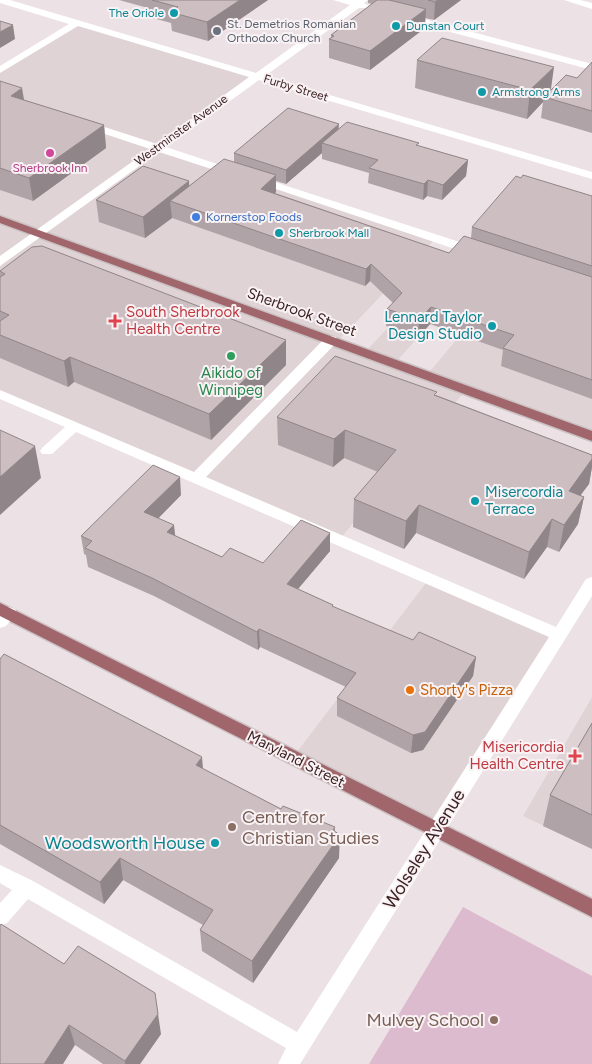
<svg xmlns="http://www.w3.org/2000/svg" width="592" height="1064" viewBox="0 0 592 1064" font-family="Figtree,sans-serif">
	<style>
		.built { fill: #e0d3d6 }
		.green { fill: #ddbbce }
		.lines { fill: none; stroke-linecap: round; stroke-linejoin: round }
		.major-casing { stroke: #c9c1c2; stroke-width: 3 }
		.minor { fill: #fff; fill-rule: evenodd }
		.major { fill: #a1666b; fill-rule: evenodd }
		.wall { fill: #b0a3a7 }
		.shaded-wall { fill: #908588 }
		.building { fill: #cdbec2; stroke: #908588 }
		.culture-dot { fill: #0f9aa8; stroke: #f9f2f4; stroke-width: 2 }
		.worship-dot { fill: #6b7280; stroke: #f9f2f4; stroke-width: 2 }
		.hotel-dot { fill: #d1479c; stroke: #f9f2f4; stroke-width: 2 }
		.shop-dot { fill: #3f7fe0; stroke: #f9f2f4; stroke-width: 2 }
		.health-dot { fill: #e0444e; stroke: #f9f2f4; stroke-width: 2 }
		.leisure-dot { fill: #2e9e5b; stroke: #f9f2f4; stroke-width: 2 }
		.food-dot { fill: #e8710a; stroke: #f9f2f4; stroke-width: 2 }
		.education-dot { fill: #8d6e63; stroke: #f9f2f4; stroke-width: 2 }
		.labels { text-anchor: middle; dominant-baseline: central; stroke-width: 4; stroke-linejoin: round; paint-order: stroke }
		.far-culture-label { font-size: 12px; fill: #0d838f; stroke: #f9f2f4; text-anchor: start }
		.far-worship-label { font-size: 12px; fill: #5b616d; stroke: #f9f2f4; text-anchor: start }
		.far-street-label { font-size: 12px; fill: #3d2224; stroke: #f9f2f4 }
		.far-hotel-label { font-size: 12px; fill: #b23c85; stroke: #f9f2f4 }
		.far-shop-label { font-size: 12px; fill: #366cbe; stroke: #f9f2f4; text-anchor: start }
		.health-label { font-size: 15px; fill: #be3a42; stroke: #f9f2f4; text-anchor: start }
		.street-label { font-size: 15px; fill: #3d2224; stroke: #f9f2f4 }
		.culture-label { font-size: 15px; fill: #0d838f; stroke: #f9f2f4; text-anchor: end }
		.leisure-label { font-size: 15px; fill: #27864d; stroke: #f9f2f4 }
		.food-label { font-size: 15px; fill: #c56008; stroke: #f9f2f4; text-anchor: start }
		.near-education-label { font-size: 18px; fill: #785e54; stroke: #f9f2f4; text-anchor: start }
		.near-culture-label { font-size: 18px; fill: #0d838f; stroke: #f9f2f4; text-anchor: end }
		.near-street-label { font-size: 18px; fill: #3d2224; stroke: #f9f2f4 }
	</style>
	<rect width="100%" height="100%" fill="#ece2e5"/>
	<path class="built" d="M77 23 256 76 159 147 435 239 337 342 365 352 463 248 459 292 395 363 427 375 462 333 592 290V436L466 390 339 540 0 394V70Z
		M429 579 559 635 435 830 293 757Z
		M592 697V849L523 816Z"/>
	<path class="green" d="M463 907 592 976V1064H369Z"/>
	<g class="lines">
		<defs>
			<path id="major" d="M0 216 592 431V441L0 223Z
				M0 603 592 899V917L0 616Z"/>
		</defs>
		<use href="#major" class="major-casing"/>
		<path class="minor" d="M0 0H10L256 73 350 5 333 0H368L364 3 369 6 367 8H359L265 76 592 172V179L259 80 166 147 238 171V175H230L159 152 0 266V256L150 149 81 126V122H89L157 144 249 77 78 26 0 73V66L69 24 0 3Z
			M564 0H580L592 3V9Z
			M405 14 592 64V70L402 19V15Z
			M259 177 478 248 480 251 478 254H470L255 182 253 180Z
			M331 336 336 337 337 340 336 343 206 477 556 627 586 579 592 577V596L300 1064H278L286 1048 28 899 7 923 0 926V903L12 890 0 883V865L33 881 297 1032 549 637 76 432 52 454H42L40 451 42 448 65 427 0 399V390L194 472 326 337Z
			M9 607 15 609 17 613 6 626 0 628V612Z"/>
		<use href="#major" class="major"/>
	</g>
	<path class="wall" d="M119 0H268L208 41 172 31 171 23 149 17 148 8Z
		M368 0H461L434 20 425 18V28L370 70 329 58V39L331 38V35L372 4 368 3Z
		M417 60 551 90 577 78 592 62V133L541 118 543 102 527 119 415 88Z
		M0 81 24 100 104 125 106 148 33 201 0 190Z
		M339 129 419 146 468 160 466 176 442 200 427 196 423 200 368 183 369 173 322 159V153L286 184 276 181V192L275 193 449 253 471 238 472 227 592 196V399L501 366 503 350 430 324 418 338 386 326 387 309 393 303 370 281 365 286 172 218 145 238 99 222 96 200 189 181V186L234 162V153Z
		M0 271 286 340V365L211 440 74 382 68 387 0 358Z
		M436 395 592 455V467L589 484 580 495 584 497 578 524 559 552 547 547 524 579 416 533 404 549 353 527 354 499 378 472 344 458 333 467 278 445 277 417Z
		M181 495 158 518 175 536 222 557 263 563 330 533V551L298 589 333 605V607L413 640 476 657 473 676 423 750 411 753 337 716V698L346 687 260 647 258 650 154 596 88 567 86 555 84 554 81 536Z
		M0 659 203 769 281 809 339 858 253 983 202 951 200 930 203 925 123 880 104 904 0 844Z
		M592 723V849L543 826 550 795Z
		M0 926 161 1034 140 1064H103L75 1045Z"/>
	<path class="shaded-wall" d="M240 0H268L208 41 207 22Z
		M438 0H461L434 20 435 2Z
		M426 9 425 28 370 70V51Z
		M13 25 15 39 0 48V32Z
		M554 67 550 96 544 97 543 102 527 119 530 90Z
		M22 88 26 111 11 96Z
		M339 124 338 138 322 143V153L286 184V170Z
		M104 125 106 148 33 201 29 178Z
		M468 160 466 176 442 200 443 185Z
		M276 175V192L261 206V189Z
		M428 180 427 196 423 200 424 184Z
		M189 181 190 203 170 201 172 218 145 238 143 217Z
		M371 264 370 281 365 286 366 269Z
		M431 307 430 324 418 338 419 320Z
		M286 340V365L211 440 209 414Z
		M70 357 74 382 68 387 64 361Z
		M345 430 344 458 333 467 334 439Z
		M35 446 41 478 0 515V477Z
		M592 459V467L589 484 563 519 569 491Z
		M180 477 181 495 146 531 144 512Z
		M584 497 578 524 559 552 564 525Z
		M419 505 416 533 404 549 406 521Z
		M552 519 547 547 524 579 529 552Z
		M174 525 176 543 167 532Z
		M330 533V551L287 602V584Z
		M259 629 260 647 258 650 257 632Z
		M476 657 473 676 423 750 411 753 413 735Z
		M202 757 204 780 196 765Z
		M335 827 334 844 340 835 339 858 253 983 252 961Z
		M120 858 123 880 104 904 100 882Z
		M155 993 161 1034 140 1064H125V1061Z
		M69 1025 75 1045 63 1064H44Z"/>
	<path class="building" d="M152 0H240L207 22 170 12 178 7Z
		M377 0H389L426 9 370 51 329 39 334 36 331 35Z
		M428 0H438L435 2Z
		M0 21 13 25 0 32Z
		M442 38 554 67 530 90 417 60Z
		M592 62V111L544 97 566 75 577 78Z
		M0 81 22 88 11 96 104 125 29 178 0 168Z
		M288 108 339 124 286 170 234 153Z
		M347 122 419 143 416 145 468 160 443 185 428 180 424 184 369 168 378 160 322 143Z
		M224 159 276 175 261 189 449 253 464 236 592 277V380L503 348 514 335 431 307 419 320 387 309 402 293 371 264 366 269 170 201Z
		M143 166 189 181 143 217 96 200Z
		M523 175 592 196V266L472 227 516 176 521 178Z
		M42 246 286 340 209 414 70 357 64 361 0 335V321L9 315 0 311V277L5 274 0 271 32 247Z
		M335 356 437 392 434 395 592 455V459L569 491 584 497 564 525 552 519 529 552 419 505 406 521 354 499 396 450 345 430 334 439 277 417Z
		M0 430 35 446 0 477Z
		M153 465 180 477 144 512 174 525 167 532 222 557 230 548 263 563 301 520 330 533 287 584 333 605 332 606 413 640 419 632 476 657 425 732 413 735 337 698 356 673 259 629 257 632 152 578 85 548 92 541 81 536Z
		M4 654 202 757 196 765 281 809 283 806 335 827 333 830 340 835 252 961 200 930 213 910 120 858 100 882 0 825V659Z
		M592 723V815L550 795Z
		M1 924 64 964 78 946 155 993 158 1014 125 1061 69 1025 44 1064H0V926Z"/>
	<g class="culture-dot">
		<circle cx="174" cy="13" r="5"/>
		<circle cx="396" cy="26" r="5"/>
		<circle cx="482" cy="92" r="5"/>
		<circle cx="279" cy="233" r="5"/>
		<circle cx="492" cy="326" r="5"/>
		<circle cx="475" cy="501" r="5"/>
		<circle cx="215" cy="843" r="5"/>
	</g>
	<circle class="worship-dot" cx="217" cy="31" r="5"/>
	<circle class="hotel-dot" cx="50" cy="153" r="5"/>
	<circle class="shop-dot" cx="196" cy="217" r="5"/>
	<g class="health-dot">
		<path d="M112.5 313.5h5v5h5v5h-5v5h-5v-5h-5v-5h5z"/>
		<path d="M572.5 748.5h5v5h5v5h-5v5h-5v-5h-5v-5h5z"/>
	</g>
	<circle class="leisure-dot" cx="231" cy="356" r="5"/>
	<circle class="food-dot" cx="410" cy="690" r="5"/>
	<g class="education-dot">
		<circle cx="232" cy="827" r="5"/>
		<circle cx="494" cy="1020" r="5"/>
	</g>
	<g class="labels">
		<g class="far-culture-label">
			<text x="164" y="13" text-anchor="end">The Oriole</text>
			<text x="406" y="26">Dunstan Court</text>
			<text x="492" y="92">Armstrong Arms</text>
			<text x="289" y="233">Sherbrook Mall</text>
		</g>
		<g class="far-worship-label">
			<text x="227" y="24">St. Demetrios Romanian<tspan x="227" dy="14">Orthodox Church</tspan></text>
		</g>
		<g class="far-street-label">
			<text transform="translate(296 88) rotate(17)">Furby Street</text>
			<text transform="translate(181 130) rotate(-36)">Westminster Avenue</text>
		</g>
		<g class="far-hotel-label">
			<text x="50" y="168">Sherbrook Inn</text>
		</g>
		<g class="far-shop-label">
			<text x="206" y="217">Kornerstop Foods</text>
		</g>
		<g class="health-label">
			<text x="126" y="312">South Sherbrook<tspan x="126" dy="17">Health Centre</tspan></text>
			<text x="564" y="747" text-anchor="end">Misericordia<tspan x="564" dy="17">Health Centre</tspan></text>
		</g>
		<g class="street-label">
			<text transform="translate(302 312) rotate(20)">Sherbrook Street</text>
			<text transform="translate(296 759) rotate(27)">Maryland Street</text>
		</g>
		<g class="culture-label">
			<text x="482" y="317">Lennard Taylor<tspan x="482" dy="17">Design Studio</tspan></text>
			<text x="485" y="492" text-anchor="start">Misercordia<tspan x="485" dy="17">Terrace</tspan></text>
		</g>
		<g class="leisure-label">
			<text x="231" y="373">Aikido of<tspan x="231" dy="17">Winnipeg</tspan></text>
		</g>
		<g class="food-label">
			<text x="420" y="690">Shorty's Pizza</text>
		</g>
		<g class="near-education-label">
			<text x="242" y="817">Centre for<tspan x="242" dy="21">Christian Studies</tspan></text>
			<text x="484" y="1020" text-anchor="end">Mulvey School</text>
		</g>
		<g class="near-culture-label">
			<text x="205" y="843">Woodsworth House</text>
		</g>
		<g class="near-street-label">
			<text transform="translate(424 849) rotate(-58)">Wolseley Avenue</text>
		</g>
	</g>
</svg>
